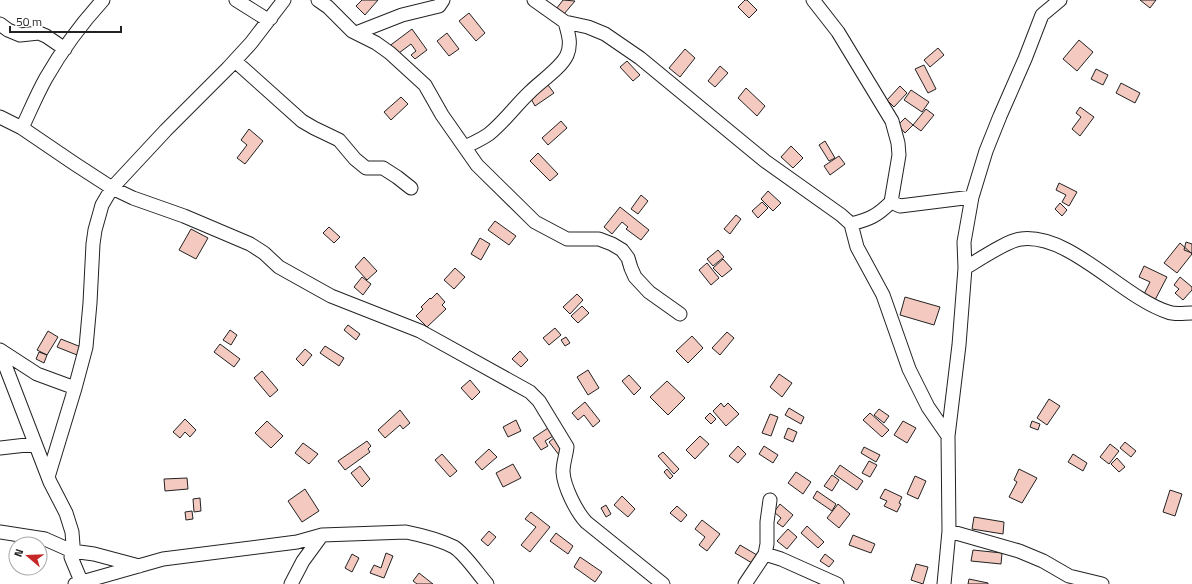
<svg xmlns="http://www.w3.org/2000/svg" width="1192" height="584" viewBox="0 0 1192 584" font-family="'Titillium Web',sans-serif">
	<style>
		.building { fill: #f3c9c0; stroke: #222 }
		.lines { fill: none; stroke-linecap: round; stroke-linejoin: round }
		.minor-casing { stroke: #222; stroke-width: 15 }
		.minor { stroke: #fff; stroke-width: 13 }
	</style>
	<rect width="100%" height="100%" fill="#fff"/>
	<path class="building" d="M362 0H378L365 15 356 6Z
		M563 0 575 1 564 14 557 8Z
		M745 0H747L757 10 749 18 738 7Z
		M1140 0H1156L1150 8Z
		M469 13 485 33 476 41 459 21Z
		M412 29 427 50 415 59 411 55 416 51 411 44 395 56 388 47Z
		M447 33 459 49 449 56 437 41Z
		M1079 40 1093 52 1077 71 1063 59Z
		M938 48 944 55 930 67 924 60Z
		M685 49 695 58 680 77 669 68Z
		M627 61 640 75 633 81 620 67Z
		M924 65 936 89 928 93 915 69Z
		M720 66 728 73 715 87 708 81Z
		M1096 69 1108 75 1103 85 1091 79Z
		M1121 83 1140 93 1135 103 1116 93Z
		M548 85 554 93 535 106 530 97Z
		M900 86 907 93 894 107 887 100Z
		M746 88 765 106 757 116 738 98Z
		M911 90 929 102 922 112 904 100Z
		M401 97 408 104 391 120 384 112Z
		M1080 107 1094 117 1080 136 1072 129 1081 117 1076 113Z
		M926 109 934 115 921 131 913 125Z
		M905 118 913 125 905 133 898 125Z
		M561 121 567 128 548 145 542 138Z
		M249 129 263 141 245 164 237 158 247 145 241 140Z
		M825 141 835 158 829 161 819 145Z
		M791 146 803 158 793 168 781 157Z
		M538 153 558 174 550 181 530 161Z
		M839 156 845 164 830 175 824 166Z
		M1059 183 1077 192 1069 206 1062 202 1066 195 1056 190Z
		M768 191 781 203 773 211 761 199Z
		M641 195 648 201 638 214 631 209Z
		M762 202 768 208 758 218 752 211Z
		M1060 203 1067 210 1062 216 1055 209Z
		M620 207 649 230 641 240 626 229 628 227 622 222 612 234 604 227Z
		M736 215 741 219 730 234 724 229Z
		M495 221 516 236 509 245 488 230Z
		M329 227 340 237 334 243 323 233Z
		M191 229 208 238 196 259 179 250Z
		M480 238 490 244 481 260 471 254Z
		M1186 242 1192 244V253L1184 250Z
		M1180 243 1192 254 1177 273 1164 263Z
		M718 250 724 257 713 266 707 259Z
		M364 257 377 271 367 280 355 267Z
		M723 259 732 269 722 277 713 268Z
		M707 263 719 278 711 285 699 270Z
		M1144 266 1167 277 1155 300 1144 294 1150 282 1139 277Z
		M455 268 465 277 454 289 444 280Z
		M362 277 371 284 363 295 354 287Z
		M1180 277 1192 287V290L1183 300 1175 293 1179 289 1174 285Z
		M437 293 445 302 442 305 446 309 427 327 416 316 423 309 421 307 430 298 431 299Z
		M577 294 583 300 570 314 563 307Z
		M905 297 940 307 934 325 900 315Z
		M582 306 589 313 578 323 571 316Z
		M348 325 360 334 356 340 344 330Z
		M555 328 561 335 549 345 543 338Z
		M230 330 237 335 231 345 223 340Z
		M48 331 58 337 47 355 37 350Z
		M727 332 734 338 720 355 712 348Z
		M692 336 703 348 688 363 676 351Z
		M566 337 570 343 565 346 561 340Z
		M61 339 81 347 77 355 57 347Z
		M220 344 240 359 234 367 214 352Z
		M325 346 344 358 339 366 320 353Z
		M305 349 312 355 303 366 296 359Z
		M520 351 528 360 521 367 512 359Z
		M39 352 47 355 44 363 36 359Z
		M588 370 599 388 588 395 577 377Z
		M262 371 278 390 270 397 254 378Z
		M779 374 792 383 782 397 770 387Z
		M629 375 641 388 634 395 622 381Z
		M470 380 480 392 472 400 461 388Z
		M667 381 685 398 668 415 650 397Z
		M1049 399 1060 406 1047 425 1037 418Z
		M585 402 600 421 593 427 584 415 578 420 572 413Z
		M721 403 724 407 728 403 739 414 726 426 713 411Z
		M789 408 804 417 801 424 785 415Z
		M879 409 889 416 884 423 874 415Z
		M400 410 410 423 403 429 400 425 385 438 378 430Z
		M710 413 716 419 711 424 705 418Z
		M870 413 889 430 882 437 863 420Z
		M770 414 778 417 771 436 762 433Z
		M185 419 196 430 190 437 185 432 180 438 173 432Z
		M516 420 521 431 508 437 503 427Z
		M267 421 283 436 271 448 255 433Z
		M903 421 916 428 907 443 894 435Z
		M1032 421 1040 424 1038 430 1030 427Z
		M548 428 553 436 545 441 548 446 541 450 533 438Z
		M788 428 797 432 793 442 784 438Z
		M700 436 709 444 695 459 686 450Z
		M555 437 565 450 559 455 549 442Z
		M367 441 371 446 368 449 370 452 345 470 338 461Z
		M1125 442 1136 451 1131 457 1120 448Z
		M303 443 318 454 309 464 295 453Z
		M1110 444 1119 451 1109 464 1100 457Z
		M738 446 746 454 738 463 729 456Z
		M764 446 778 455 773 463 759 454Z
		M864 447 880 455 876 462 861 453Z
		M489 449 497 457 482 470 475 462Z
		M663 452 679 469 674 474 658 456Z
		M442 454 457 471 450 477 435 460Z
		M1073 454 1087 463 1083 471 1068 462Z
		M1117 458 1125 467 1119 472 1111 464Z
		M869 461 877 465 870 477 862 473Z
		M513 464 521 478 503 487 496 473Z
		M840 465 863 481 857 490 834 474Z
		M360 466 370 479 362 487 351 473Z
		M667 469 673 476 670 479 664 472Z
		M1019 469 1037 478 1022 503 1009 497 1017 482 1014 480Z
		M796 472 811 482 803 494 788 483Z
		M832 475 839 480 832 491 824 486Z
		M915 476 926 481 918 499 907 494Z
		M187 478 188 489 165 491 164 479Z
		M305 489 319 511 302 522 288 501Z
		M885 489 902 497 899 503 901 504 897 512 884 506 887 501 880 498Z
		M1170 490 1182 494 1175 516 1163 512Z
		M817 491 836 504 832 511 813 498Z
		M622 496 635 509 628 517 614 505Z
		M200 498 201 511 194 512 193 499Z
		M780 504 793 515 783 527 777 523 781 518 774 512Z
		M838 504 850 514 839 528 827 518Z
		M606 505 611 514 606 517 601 508Z
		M677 506 687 515 681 522 670 513Z
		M192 511 193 519 186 520 185 512Z
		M531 512 550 527 530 552 521 545 536 527 525 519Z
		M974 517 1004 522 1003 534 972 529Z
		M702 520 720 534 707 551 699 545 705 537 695 529Z
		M807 526 824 542 818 548 801 533Z
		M788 529 797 537 787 549 777 541Z
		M489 531 496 537 488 546 481 540Z
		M556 533 573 546 568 554 550 541Z
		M853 535 875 544 871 553 849 545Z
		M740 545 757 555 752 563 735 553Z
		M973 550 1002 553 1001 564 971 561Z
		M386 553 393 556 384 578 370 573 374 565 381 568Z
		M352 554 359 558 352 572 345 568Z
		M825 554 834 561 829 567 820 561Z
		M580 557 602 572 595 582 574 567Z
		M916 564 928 567 923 584 911 580Z
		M419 573 433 584H417L413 581Z
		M969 579 988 583V584H968Z"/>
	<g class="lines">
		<defs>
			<path id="minor" d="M236 0 268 20 271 18
				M318 0 328 7 352 31 376 43 390 53 425 85 442 115 477 165 535 222 567 239H599L612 244 622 250 628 258 631 268 635 277 649 292 680 314
				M534 0 565 22 588 27 605 34 640 58 765 161 841 215 851 224 857 247 883 295 909 369 928 407 948 436
				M813 0 838 32 892 121 898 143 899 155 891 202
				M0 24 8 30 20 35 39 33 46 36 65 49
				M356 33 402 15 439 6 443 0
				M235 61 302 121 314 128 339 140 355 159 366 168H383L397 177 411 188
				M0 117 22 128 75 164 112 188 133 198 184 216 250 244 264 253 279 267 331 296 420 331 530 392 539 401 567 447C566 456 563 463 563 472 564 487 576 511 586 522L663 584
				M22 128C30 111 37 94 46 78 62 50 82 23 103 0
				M465 147C473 143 482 139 489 134 505 121 516 105 530 92 541 81 561 68 567 55 572 43 568 33 565 22
				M851 224C870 219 877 216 891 202L900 206 972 197
				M965 268C977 261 1008 240 1021 239 1070 233 1123 298 1168 312 1175 315 1184 313 1192 313
				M0 350 37 374 75 388
				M0 352 50 482 66 513 72 532 73 545 71 557 81 581
				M0 448 35 444
				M48 477 75 388 86 347 90 303 93 244 95 230 102 205 112 188 166 130 228 68 251 43 284 0
				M949 531 1019 551 1043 561 1069 576 1102 584
				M0 532 45 539 72 551 94 554 139 566
				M765 554 781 559 837 584
				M75 584 163 559 297 542 322 535 406 532C421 535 440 540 454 547 464 553 479 575 487 584
				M291 584 303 561 322 535
				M745 584 765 554 767 544V522L770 500
				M944 584 949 531 948 436 959 345 965 268 964 242 972 197 986 151 1000 116 1025 59 1042 15 1060 0"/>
		</defs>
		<use href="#minor" class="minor-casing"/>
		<use href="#minor" class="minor"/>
	</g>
	<g transform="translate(28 556) rotate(289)"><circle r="19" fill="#ffffff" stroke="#a7a7a7"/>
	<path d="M0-3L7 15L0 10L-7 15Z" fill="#c62828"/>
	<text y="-6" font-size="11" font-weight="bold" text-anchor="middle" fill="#222222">N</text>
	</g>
	<path d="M10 26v6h111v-6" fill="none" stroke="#222222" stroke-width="2"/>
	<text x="16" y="26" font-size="12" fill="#222222" stroke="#ffffff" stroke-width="3" paint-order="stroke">50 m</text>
</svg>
